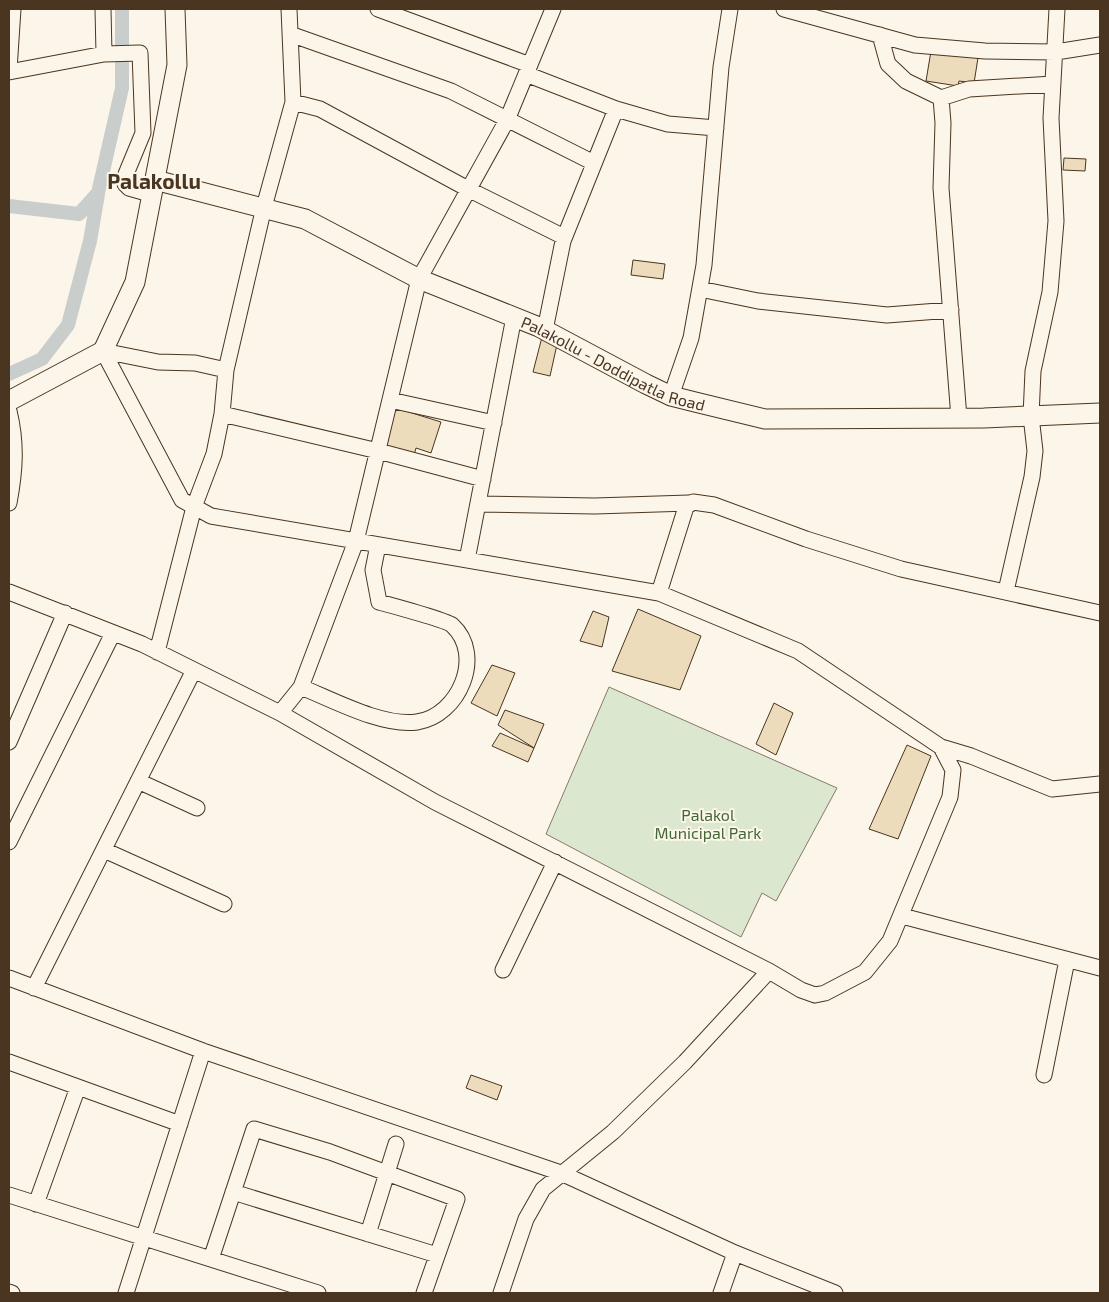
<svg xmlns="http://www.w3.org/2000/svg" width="1109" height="1302" viewBox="0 0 1109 1302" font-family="'Exo 2',sans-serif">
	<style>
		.green { fill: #dce7d0; stroke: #887966 }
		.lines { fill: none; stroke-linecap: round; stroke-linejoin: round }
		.canal { stroke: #c9cecd; stroke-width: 14 }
		.building { fill: #ecdcbc; stroke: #4a3520 }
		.minor-casing { stroke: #4a3520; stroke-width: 17 }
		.major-casing { stroke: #4a3520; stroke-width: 21 }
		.minor { stroke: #fbf6e9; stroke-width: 15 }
		.major { stroke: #fbf6e9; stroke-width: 19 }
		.labels { text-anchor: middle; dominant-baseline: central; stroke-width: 4; stroke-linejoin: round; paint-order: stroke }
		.street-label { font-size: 16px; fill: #4a3520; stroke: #fbf6e9 }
		.park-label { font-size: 16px; fill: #436837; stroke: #fbf6e9 }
		.district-label { font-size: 21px; font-weight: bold; fill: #4a3520; stroke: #fbf6e9 }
	</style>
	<rect width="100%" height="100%" fill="#fbf6e9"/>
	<path class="green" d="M609 687 837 788 776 901 762 893 741 937 546 834Z"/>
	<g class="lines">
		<path class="canal" d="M9 206 79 214 98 193 122 88V9
			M9 374 42 359 68 325 90 241 98 194"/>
	</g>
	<path class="building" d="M931 51 978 58 974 83 959 81 958 86 926 81Z
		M1064 158 1086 159 1085 171 1063 170Z
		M633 260 665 264 663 279 631 275Z
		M542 337 558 340 550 376 533 372Z
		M396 408 441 422 431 453 416 448 414 455 384 446Z
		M638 609 701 636 680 690 612 671Z
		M593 611 609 617 602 647 580 641Z
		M492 665 515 673 497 716 471 703Z
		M774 703 793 713 776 755 756 744Z
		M505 710 544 724 534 748 498 725Z
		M500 733 534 748 528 762 492 746Z
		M907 745 931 756 898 839 869 829Z
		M471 1075 502 1086 497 1100 466 1088Z"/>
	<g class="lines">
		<defs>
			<path id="minor" d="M103 9 104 54
				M378 9 530 65
				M784 9 915 45 985 51 1056 52 1100 45
				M290 34 451 91 594 163
				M880 35 888 64 906 81 941 98 969 89 1053 84
				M9 70 13 9
				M9 72 104 54 140 53 143 133 126 174 125 184 129 188 150 194
				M526 74 616 109 668 124 716 128
				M941 98 943 123 941 188 959 418
				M293 102 320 109 468 189 564 237
				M700 289 758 301 887 315 951 310
				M545 330 563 241 616 109
				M103 351 158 362 195 363 226 370 264 207 293 102 289 9
				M671 396 691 338 704 265 721 67 730 9
				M390 400 494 423
				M9 411C17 444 15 471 9 503
				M222 414 378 451 483 479
				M478 504 595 506 689 503
				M467 560 514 317
				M1006 591 1032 477 1035 451 1031 416 1033 371 1050 292 1056 221 1051 118 1057 9
				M9 592 142 644 280 713 435 802 769 971 801 990 815 995 825 993 865 972 890 941 950 797 953 770 941 747 798 651 659 593 211 516 182 500 103 351
				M659 593 686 507 693 502 714 505 806 539 901 569 1100 613
				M157 652 194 507 214 454 222 414 226 370
				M301 687C333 700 383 727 417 722 459 716 485 655 452 625 446 620 390 605 379 602L373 570 378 545
				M280 713 301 687 356 541 419 279 507 120 553 9
				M9 742 65 613
				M941 747 971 756 1052 789 1100 784
				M138 781 197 808
				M9 842 113 633
				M104 850 224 904
				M902 916 1100 968
				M503 970 555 862
				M9 978 203 1051 561 1173 735 1253 835 1293
				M34 988 194 670
				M9 1062 180 1124
				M1044 1075 1067 960
				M233 1192 437 1255
				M9 1195 318 1293
				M36 1204 78 1087
				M368 1234 396 1144
				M211 1259 254 1129 330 1152 457 1199 424 1293
				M9 1292 12 1293
				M126 1293 203 1051
				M501 1293 526 1219 543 1189 613 1132 685 1062 769 971
				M721 1293 735 1253"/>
			<g id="major">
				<path id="s1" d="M155 180 305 219 419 279 539 327 646 384 671 396 695 402 765 419 984 418 1100 413"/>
				<path d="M9 401 103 351 135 282 177 65 175 9"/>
			</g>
		</defs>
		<use href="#minor" class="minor-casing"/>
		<use href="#major" class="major-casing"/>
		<use href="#minor" class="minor"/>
		<use href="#major" class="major"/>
	</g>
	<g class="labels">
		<g class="street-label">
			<text stroke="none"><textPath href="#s1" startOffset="496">Palakollu - Doddipatla Road</textPath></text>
		</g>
		<g class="park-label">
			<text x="708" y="814">Palakol<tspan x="708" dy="18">Municipal Park</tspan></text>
		</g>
		<g class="district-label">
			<text x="154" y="180">Palakollu</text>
		</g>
	</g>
	<rect width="1109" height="1302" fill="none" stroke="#4a3520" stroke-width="20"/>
</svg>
